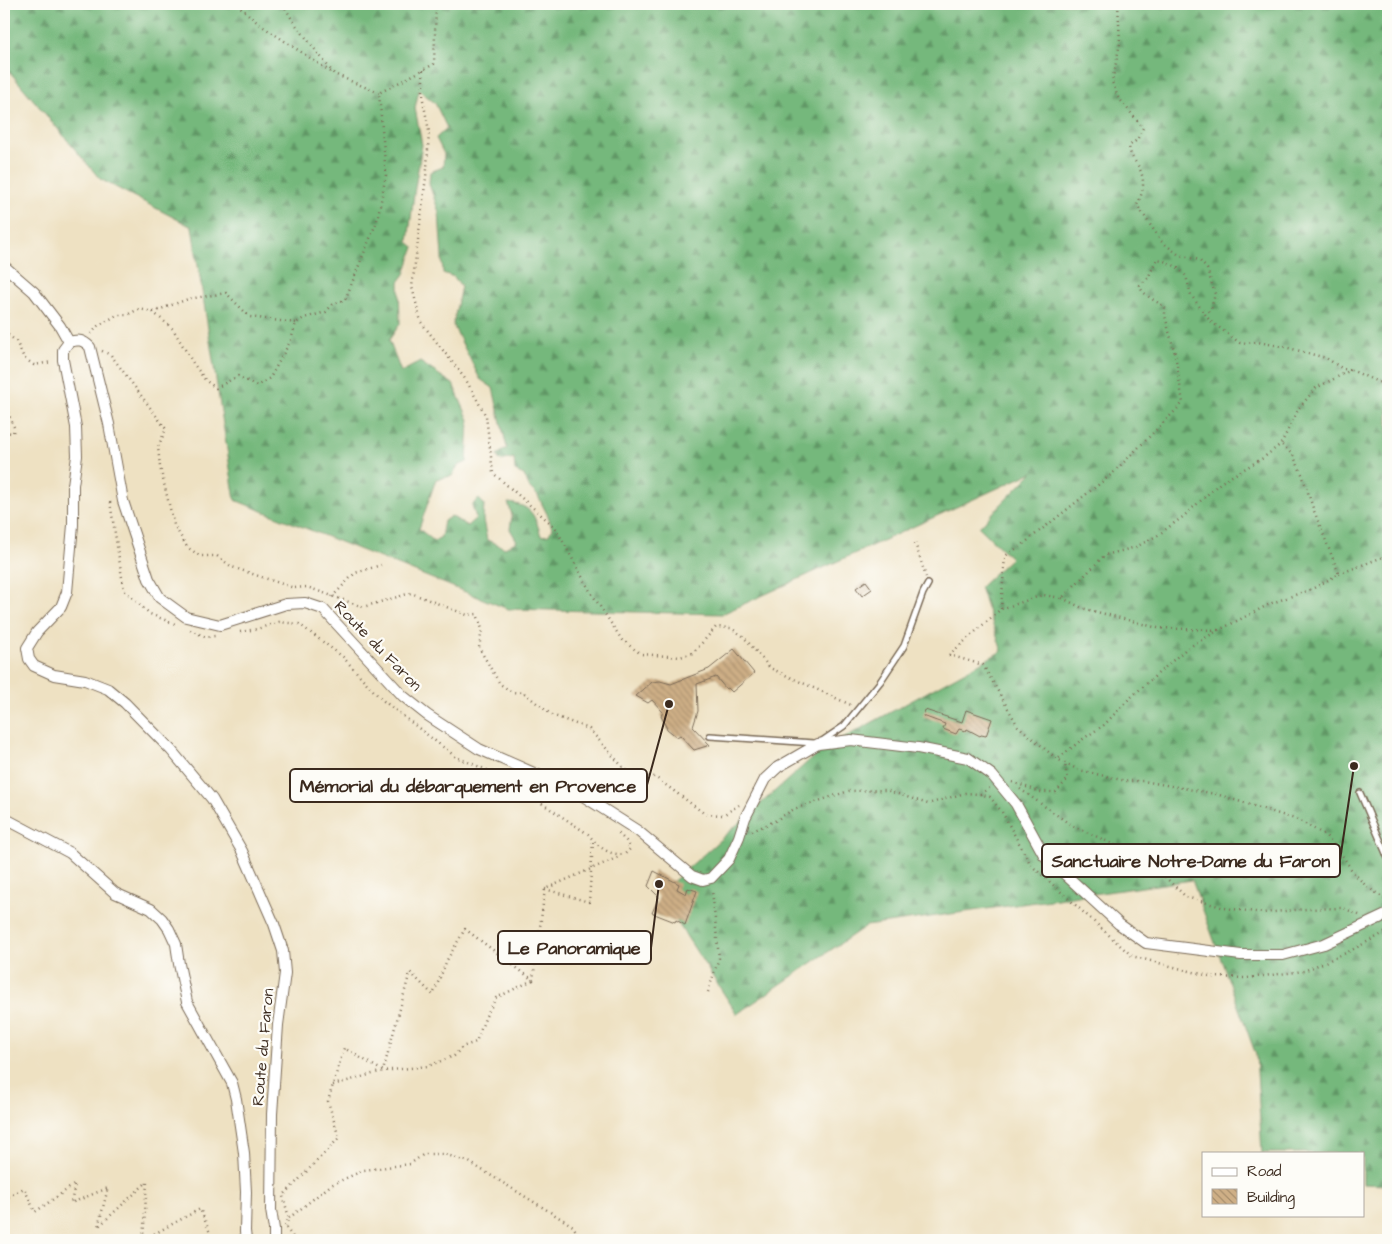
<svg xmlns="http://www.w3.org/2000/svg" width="1392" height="1244" viewBox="0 0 1392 1244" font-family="'Architects Daughter',sans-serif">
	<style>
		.forest { fill: url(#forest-firs); stroke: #58714d; fill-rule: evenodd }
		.building { fill: url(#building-back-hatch) }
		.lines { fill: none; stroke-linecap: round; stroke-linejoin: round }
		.service-casing { stroke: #7a6a57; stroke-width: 8 }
		.minor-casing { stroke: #7a6a57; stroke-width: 12 }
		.path { stroke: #7a6a57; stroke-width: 2.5; stroke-dasharray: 1 4; stroke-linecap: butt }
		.service { stroke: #fff; stroke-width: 5 }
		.minor { stroke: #fff; stroke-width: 10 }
		.labels { text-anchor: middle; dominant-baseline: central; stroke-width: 4.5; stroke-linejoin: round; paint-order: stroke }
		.street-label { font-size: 16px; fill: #3b2a1e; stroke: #fdfcf7 }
		.leader { fill: none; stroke: #3b2a1e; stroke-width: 2 }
		.callout-dot { fill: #3b2a1e; stroke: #fdfcf7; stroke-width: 2 }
		.callout { fill: #fdfcf7; stroke: #3b2a1e; stroke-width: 2 }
		.callout-label { font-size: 18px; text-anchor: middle; font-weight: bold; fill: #3b2a1e }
	</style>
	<defs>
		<pattern id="forest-firs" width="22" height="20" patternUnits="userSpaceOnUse" patternTransform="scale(1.25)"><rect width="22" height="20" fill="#74b87c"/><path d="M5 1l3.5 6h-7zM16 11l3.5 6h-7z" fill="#609665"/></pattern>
		<pattern id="building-back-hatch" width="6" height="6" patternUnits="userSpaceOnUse" patternTransform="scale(1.25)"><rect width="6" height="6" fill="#ceaf86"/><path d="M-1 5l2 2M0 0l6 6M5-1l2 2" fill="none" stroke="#a88f6d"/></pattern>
	</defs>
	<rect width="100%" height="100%" fill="#fdfcf7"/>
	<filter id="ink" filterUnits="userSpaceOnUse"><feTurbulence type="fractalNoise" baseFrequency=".02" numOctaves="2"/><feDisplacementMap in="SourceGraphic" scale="10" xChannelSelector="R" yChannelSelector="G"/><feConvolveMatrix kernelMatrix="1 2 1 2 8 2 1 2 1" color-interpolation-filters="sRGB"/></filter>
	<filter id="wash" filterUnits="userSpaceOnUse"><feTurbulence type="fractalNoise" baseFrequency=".0096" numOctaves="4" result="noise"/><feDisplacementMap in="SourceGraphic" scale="20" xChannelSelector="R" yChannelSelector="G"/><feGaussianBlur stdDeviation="1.12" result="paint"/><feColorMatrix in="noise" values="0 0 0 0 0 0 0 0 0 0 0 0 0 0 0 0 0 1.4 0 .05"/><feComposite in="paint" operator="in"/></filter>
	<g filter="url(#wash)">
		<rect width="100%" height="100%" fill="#eee1c2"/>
		<path class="forest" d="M4 4H1388V1185L1363 1184V1153H1262L1256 1055 1192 880 866 926 737 1014 659 894 820 751 1002 651 980 587 1011 558 979 527 1033 472 722 614 508 609 235 500 192 227 100 179 4 65ZM419 90 435 103 447 128 436 138 444 154 443 167 430 172 429 184 439 212 443 273 454 277 461 286 453 325 480 379 493 388 507 448 497 455 500 461 514 458 515 471 524 475 529 487 538 496 548 516 552 528 549 535 541 536C535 516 532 505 508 503L512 515 510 529 517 541 505 548 487 540 483 520 484 504 479 499 472 505 476 518 467 526 451 516 444 521 441 537 434 541 419 529 436 479 452 476 458 466 467 462 469 420 453 384 420 362 401 372 389 340 400 324 399 282 405 274 414 247 408 242 414 194 422 145 415 108Z"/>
		<g id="blocks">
			<path class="building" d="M866 581 872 589 862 596 856 588Z
				M734 649 754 673 732 692 728 688 726 689 716 677 697 684 698 711 693 727 710 745 694 750 680 735 677 737 667 729 661 716 663 712 652 700 648 703 636 696 652 682 660 681 671 684 709 669Z
				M925 710 962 722 966 710 992 719 986 736 981 735 980 736 967 729 966 731 959 729 956 734 943 729 945 724 923 716Z
				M654 871 679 884 677 889 686 894 688 888 697 891 685 925 676 920 675 922 652 913 659 897 648 886Z"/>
		</g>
	</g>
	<g filter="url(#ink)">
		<use href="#blocks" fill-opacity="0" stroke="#7a6a57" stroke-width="1"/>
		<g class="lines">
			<defs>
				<path id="service" d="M710 736 814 743
					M822 741 844 726 880 682 904 646 923 593 928 584
					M1360 793 1388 858"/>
				<path id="minor" d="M4 266 34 292 60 326 69 342
					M4 818 70 853 115 893 151 909 162 919 169 929 176 944 179 964 187 1002 232 1083 236 1099 244 1153 246 1192 245 1231 246 1240
					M274 1240V1229L271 1210 272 1114 278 1025 285 973 283 951 274 924 242 851 212 799 171 750 125 703 108 689 85 680 54 675 34 666 29 659 27 648 37 632 61 607 67 592 73 525V485L77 456 76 427 63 360V350L69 342C79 339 83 340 90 347L109 424 123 501 149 579 160 598 186 617 220 625 286 604 305 603 323 609 403 696 427 715 479 749 575 791 638 831 692 876 703 880 711 878 729 859 739 837 745 818 765 779 778 767 818 744 851 740 918 748 968 758 992 775 1016 804 1044 855 1119 924 1146 943 1241 955H1283L1324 944 1388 914"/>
			</defs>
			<use href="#service" class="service-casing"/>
			<use href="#minor" class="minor-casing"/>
			<path class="path" d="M237 4 259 24 331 72
				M283 4 293 21 334 74 379 93
				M1118 4 1120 43 1112 82 1118 97 1143 128 1137 140 1129 146C1130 154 1132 157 1137 164 1146 178 1144 191 1137 205L1161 241 1179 255 1199 260 1207 269 1215 294 1211 310 1205 314
				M423 70V100L429 131 427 169 412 287 421 322 466 380 486 416 493 473 555 527 590 591 622 640 641 654 680 657 693 653 716 627 731 628 743 636 770 668 851 705
				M153 312 188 299 226 293 250 317 296 323
				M4 332 16 341 24 358 34 365 52 362
				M91 334 98 326 117 315H127L139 309 153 312 173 329 193 363 206 381 216 388 238 376 257 386 270 378 291 340 296 323 304 318 326 312 333 304 345 300 377 221 386 175 379 93 434 64 436 4
				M102 351 111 355 166 429 158 447 160 467 174 525 187 547 200 556H217L232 567 294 588 307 587 363 607 411 593 467 615 477 614 482 629 479 648 500 684 512 692 524 693 552 715 589 729 630 775 655 777 705 814 723 815 739 805
				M4 403 14 427 13 433 4 432
				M110 502 124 590 150 614 175 624
				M915 543 926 577
				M1339 574 1388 555
				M332 597 355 573 381 565
				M1062 598 1082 608 1158 628 1218 630
				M1001 609 1005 556 1022 545 1112 474 1183 403 1175 354 1165 316V307C1158 302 1140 294 1140 285L1148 278 1157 259 1162 260 1177 267 1186 276 1191 295 1210 321 1240 343 1258 342 1285 347 1326 358 1343 369 1351 370
				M190 630 206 637 215 636
				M240 632 257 629 279 622 299 624 343 657 381 699 456 757 499 775 588 834C598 846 608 856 625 854L630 849 626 841 618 833
				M949 655 1001 609 1043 595 1062 598 1105 555 1136 547 1158 535 1184 516 1220 483 1263 458 1281 444 1299 408 1316 388 1351 370 1378 382 1388 384
				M949 655 983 665 1018 726 1057 759 1079 770 1126 781H1143L1216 794 1298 820 1325 835 1340 852 1353 872 1366 886 1388 901
				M1059 758 1080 741 1104 725 1129 699 1186 649 1219 630 1272 603 1312 589 1339 574 1314 511 1302 474 1293 455 1281 444
				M1012 782 1041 792H1056L1067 780 1065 763
				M1020 789 1071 825 1126 850 1160 872 1186 897 1225 908 1263 913 1306 909 1344 908 1359 915
				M980 794 990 788
				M752 831 773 822 794 809 849 791 886 790 928 804 965 793 980 794 990 797 1002 812 1031 865 1132 956 1213 977 1247 978 1304 971 1348 952 1388 931
				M545 889 589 902 593 842
				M708 992 719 958 712 890
				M333 1085 383 1071 428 1066 454 1056 462 1047 476 1042 486 1016 496 998 533 980
				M4 1199 24 1188 35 1212 75 1184 71 1203 108 1188 98 1227 147 1182 143 1240 200 1209 213 1240
				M289 1218 331 1185 364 1170 410 1164 424 1154H444L469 1162 573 1226 581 1240
				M285 1226 289 1218 283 1196 339 1138 328 1101 344 1048 383 1071 410 972 433 995 447 960 465 929 533 980 545 889 621 856
				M286 1228 295 1240
				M329 1240H333"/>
			<use href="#service" class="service"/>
			<use href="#minor" class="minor"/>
		</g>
	</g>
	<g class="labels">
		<g class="street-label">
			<text transform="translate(378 646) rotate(46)">Route du Faron</text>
			<text transform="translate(263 1047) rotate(-85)">Route du Faron</text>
		</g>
	</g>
	<path class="leader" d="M669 704L647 785M1354 766L1340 860M659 884L651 948"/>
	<g class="callout-dot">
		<circle cx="669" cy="704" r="5"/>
		<circle cx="1354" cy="766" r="5"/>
		<circle cx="659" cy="884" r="5"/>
	</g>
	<g class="callout">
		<rect x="290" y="769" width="357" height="33" rx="5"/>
		<rect x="1042" y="844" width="298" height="33" rx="5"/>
		<rect x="498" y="931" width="153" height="33" rx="5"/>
	</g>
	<g class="callout-label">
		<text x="468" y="792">Mémorial du débarquement en Provence</text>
		<text x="1191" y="867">Sanctuaire Notre-Dame du Faron</text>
		<text x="574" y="954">Le Panoramique</text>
	</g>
	<rect width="1392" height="1244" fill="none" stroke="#fdfcf7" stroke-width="20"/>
	<rect x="1202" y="1152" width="162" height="65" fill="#fdfcf7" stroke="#afa8a0"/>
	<rect x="1212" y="1168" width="25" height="8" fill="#ffffff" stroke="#afa8a0"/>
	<text x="1247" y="1176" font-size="15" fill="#3b2a1e">Road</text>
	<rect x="1212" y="1189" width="25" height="15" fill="url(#building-back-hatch)" stroke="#afa8a0"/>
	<text x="1247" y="1202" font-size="15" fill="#3b2a1e">Building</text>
</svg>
